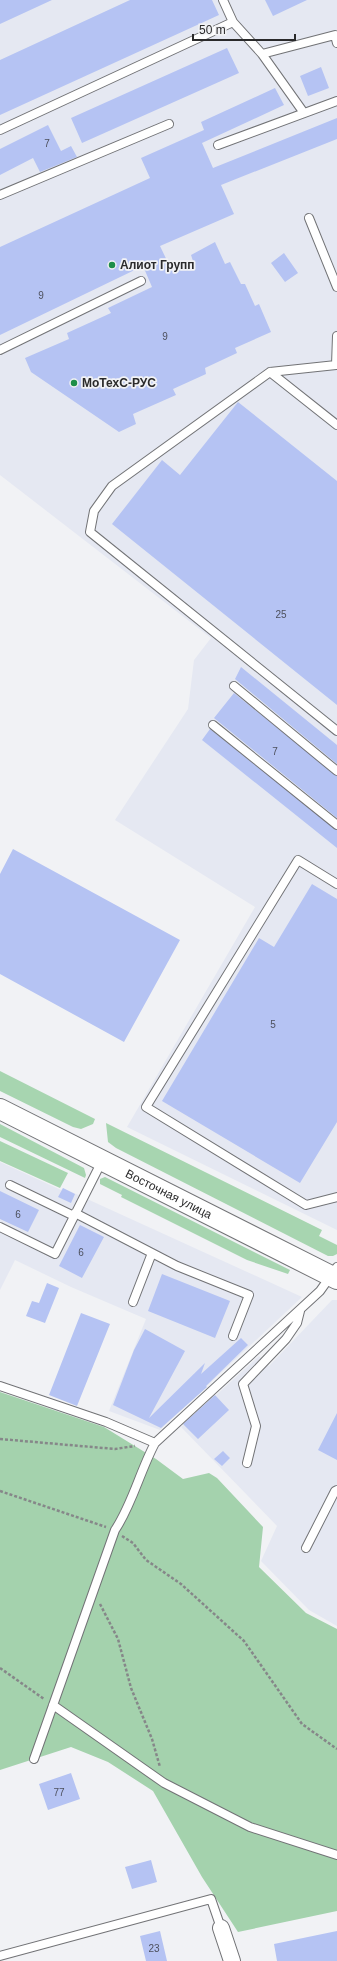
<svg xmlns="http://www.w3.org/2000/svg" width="337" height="1961" viewBox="0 0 337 1961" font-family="Helvetica,sans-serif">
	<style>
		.built { fill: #e5e8f2 }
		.green { fill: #a7d5b0 }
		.forest { fill: #a4d2ad }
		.building { fill: #b5c3f3 }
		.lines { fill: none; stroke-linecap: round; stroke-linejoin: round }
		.service-casing { stroke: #727376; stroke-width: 10 }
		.minor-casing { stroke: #727376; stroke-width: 18 }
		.tertiary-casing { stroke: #727376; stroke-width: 22 }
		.path { stroke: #868789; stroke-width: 2.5; stroke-dasharray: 3 2; stroke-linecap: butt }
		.service { stroke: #fff; stroke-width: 8 }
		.minor { stroke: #fff; stroke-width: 16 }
		.tertiary { stroke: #fff; stroke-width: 20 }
		.poi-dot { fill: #1d8e48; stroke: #f1f2f5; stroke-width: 1.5 }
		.labels { text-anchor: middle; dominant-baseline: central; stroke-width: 3.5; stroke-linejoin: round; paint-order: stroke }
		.number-label { font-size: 10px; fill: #4d505d }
		.poi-label { font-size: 12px; font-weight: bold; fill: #2a2a2b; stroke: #f1f2f5; text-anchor: start }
		.street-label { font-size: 12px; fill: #2a2a2b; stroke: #f1f2f5 }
	</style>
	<rect width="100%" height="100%" fill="#f1f2f5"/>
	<path class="built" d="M0 0H337V1230L127 1127 255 907 115 820 188 709 194 660 211 638 0 475Z
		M0 1162 61 1190 63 1188 302 1297 160 1430 109 1411 146 1319 71 1287 15 1260 0 1290Z
		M332 1300H337V1626L309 1610 261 1561 277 1526 181 1427 259 1356 269 1366Z"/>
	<path class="green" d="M0 1071 95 1119 93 1124 81 1129 73 1127 0 1091Z
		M106 1123 322 1230 319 1236 337 1245V1254L333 1256H328L116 1148 108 1142Z
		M0 1124 84 1168 86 1175 85 1178 0 1137Z
		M0 1141 68 1173 60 1188 0 1161Z
		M105 1177 290 1270 288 1274 247 1260 121 1197 122 1195 100 1184V1179Z"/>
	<path class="forest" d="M0 1392 104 1427 156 1459 183 1479 209 1473 217 1478 263 1527 259 1567 306 1613 337 1629V1911L238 1932 202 1877 153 1791 108 1762 71 1747 0 1770Z"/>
	<path class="building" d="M0 0H52L0 24Z
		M130 0H212L219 15 0 115V60Z
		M265 0H307L273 16Z
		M227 48 239 73 82 143 71 118Z
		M321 67 329 88 308 96 300 76Z
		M275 88 284 105 202 143 213 168 337 118V139L221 185 234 214 160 246 172 271 193 261 191 255 215 242 225 264 230 262 241 284H245L255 306 259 304 271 332 235 348 237 353 205 368 206 374 173 389 176 395 133 414 136 424 119 432 31 372 25 358 69 339 67 333 111 313 108 308 152 287 143 266 0 335V247L150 178 141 158 204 130 201 122Z
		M48 125 61 151 71 146 77 157 40 172 33 158 0 175V149Z
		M284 253 298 273 285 282 271 263Z
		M238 402 337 481V705L112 524 162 460 180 475Z
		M241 667 337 745V764L235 679Z
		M234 693 337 776V818L214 718Z
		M210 729 337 830V848L202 740Z
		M13 849 180 940 124 1042 0 974V874Z
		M312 884 337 899V1122L300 1183 162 1101 259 938 274 947Z
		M63 1188 75 1194 71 1203 58 1197Z
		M0 1191 39 1210 28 1232 0 1219Z
		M80 1225 104 1237 82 1278 59 1266Z
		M162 1274 230 1301 215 1338 148 1311Z
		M47 1283 59 1288 45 1323 26 1316 32 1301 39 1303Z
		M81 1313 110 1324 77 1406 49 1395Z
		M145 1329 185 1351 149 1418 205 1363 201 1374 241 1338 248 1345 206 1386 207 1387 161 1428 113 1405 134 1350Z
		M215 1395 229 1410 198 1439 183 1424Z
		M337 1413V1460L318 1450Z
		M223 1451 230 1458 222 1466 214 1459Z
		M71 1773 80 1799 48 1810 39 1784Z
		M151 1860 157 1882 132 1889 125 1867Z
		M160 1931 167 1961H146L140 1936Z
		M337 1931V1961H277L274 1944Z"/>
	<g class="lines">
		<defs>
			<path id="service" d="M233 22 262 54 335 35 337 43
				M262 54 304 113
				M0 130 233 22 223 0
				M218 145 337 101
				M0 195 169 124
				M309 218 337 287
				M337 336 336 365 270 372 112 486 94 511 90 532 337 731
				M0 350 141 281
				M270 372 337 425
				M234 686 337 771
				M213 725 337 825
				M337 884 298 860 146 1107 306 1205 337 1197
				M10 1185 74 1216
				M75 1213 177 1266 249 1295 233 1336
				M0 1227 55 1254 102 1161
				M133 1302 152 1253
				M0 1386 106 1422 155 1443
				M247 1463 256 1426 243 1384 286 1339 297 1323 300 1311
				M306 1548 335 1491 337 1490
				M53 1705 164 1783 250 1827 337 1855
				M34 1759 115 1530C132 1505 140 1471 155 1443L320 1291 337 1267
				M0 1956 211 1899 221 1928"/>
			<path id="minor" d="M221 1928 232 1961"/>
			<g id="tertiary">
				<path id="s1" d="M0 1109 337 1279"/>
			</g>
		</defs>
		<use href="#service" class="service-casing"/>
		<use href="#minor" class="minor-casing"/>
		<use href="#tertiary" class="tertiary-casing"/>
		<path class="path" d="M0 1439 115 1449 135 1446
			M0 1491 106 1527
			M122 1536 133 1543 146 1560 181 1584 244 1641 302 1724 337 1749
			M100 1604 118 1639 131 1688 152 1739 160 1767
			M0 1668 44 1699"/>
		<use href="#service" class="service"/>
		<use href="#minor" class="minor"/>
		<use href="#tertiary" class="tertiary"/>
	</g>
	<g class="poi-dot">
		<circle cx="112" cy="265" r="4"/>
		<circle cx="74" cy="383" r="4"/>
	</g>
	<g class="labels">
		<g class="number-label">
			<text x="47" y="143">7</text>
			<text x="41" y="295">9</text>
			<text x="165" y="336">9</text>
			<text x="281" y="614">25</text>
			<text x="275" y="751">7</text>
			<text x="273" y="1024">5</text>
			<text x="18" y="1214">6</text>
			<text x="81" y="1252">6</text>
			<text x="59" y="1792">77</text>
			<text x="154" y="1948">23</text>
		</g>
		<g class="poi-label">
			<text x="120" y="265">Алиот Групп</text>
			<text x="82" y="383">МоТехС-РУС</text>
		</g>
		<g class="street-label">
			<text stroke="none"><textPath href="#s1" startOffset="189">Восточная улица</textPath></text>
		</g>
	</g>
	<path d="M193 34v6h102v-6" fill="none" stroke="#2a2a2b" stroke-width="2"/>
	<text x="199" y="34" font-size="12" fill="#2a2a2b" stroke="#f1f2f5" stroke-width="3" paint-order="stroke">50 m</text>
</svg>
